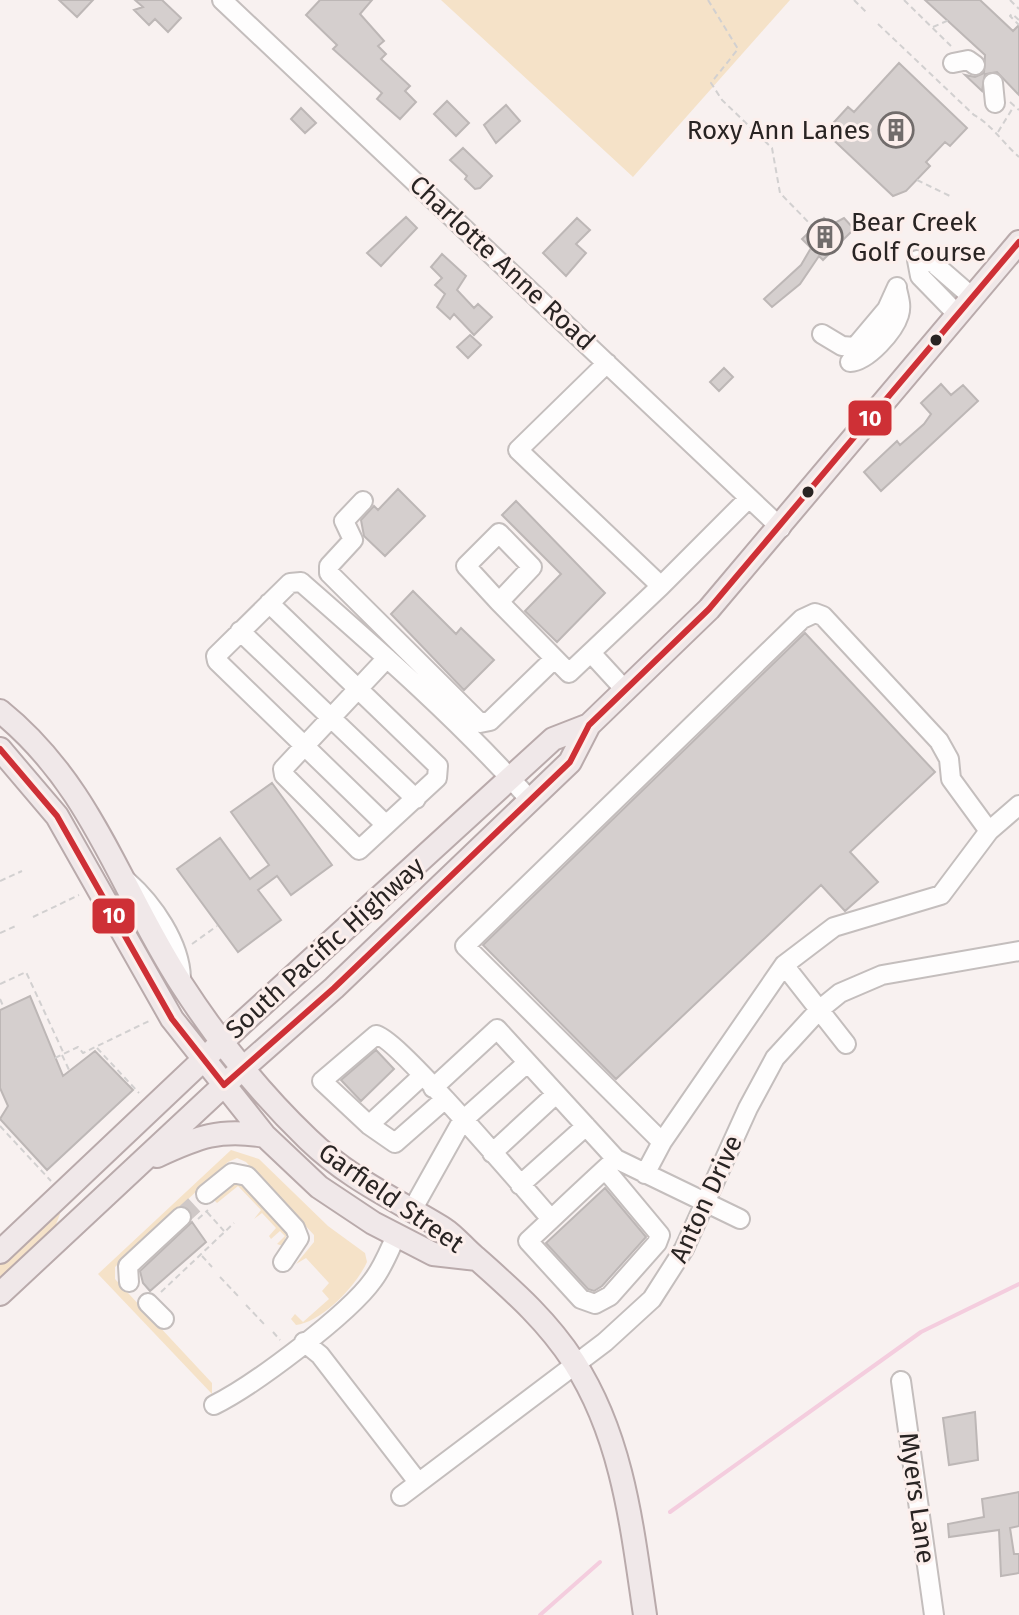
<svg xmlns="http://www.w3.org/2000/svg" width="1019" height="1615" viewBox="0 0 1019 1615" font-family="'Fira Sans',sans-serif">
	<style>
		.green { fill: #f5e2c8 }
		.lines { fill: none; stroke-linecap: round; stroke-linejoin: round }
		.stream { stroke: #f4cdde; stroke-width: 4 }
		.building { fill: #d5cfce; stroke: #bdb7b6; stroke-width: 2 }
		.minor-tunnel { stroke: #cfc8c7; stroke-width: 18; stroke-dasharray: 18 9; stroke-linecap: butt }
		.minor-casing { stroke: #c4bebd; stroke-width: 22 }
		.major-casing { stroke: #b9aaab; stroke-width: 26 }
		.path { stroke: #d2d0d0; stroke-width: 2; stroke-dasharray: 6 4; stroke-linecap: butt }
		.minor { stroke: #fefdfd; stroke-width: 18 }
		.major { stroke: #f0e8e9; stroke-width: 22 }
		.bus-1-casing { stroke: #fcefec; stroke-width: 12 }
		.bus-1 { stroke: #ce3036; stroke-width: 6 }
		.bus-dot { fill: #292423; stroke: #fcefec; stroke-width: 3 }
		.labels { text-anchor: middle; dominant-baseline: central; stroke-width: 6; stroke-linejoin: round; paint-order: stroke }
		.poi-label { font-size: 26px; fill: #292423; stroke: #fcefec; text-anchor: end }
		.street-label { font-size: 26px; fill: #292423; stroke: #fcefec }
		.line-badge { stroke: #fcefec; stroke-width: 3 }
		.badge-label { font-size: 22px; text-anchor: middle; font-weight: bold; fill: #fff }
	</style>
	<rect width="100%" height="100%" fill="#f8f1f0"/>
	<path class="green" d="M441 0H790L633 177Z
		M231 1150 259 1159 328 1226 365 1253 367 1262C356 1286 322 1322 296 1325L291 1319 295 1314 303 1322 329 1299 322 1291 329 1283 306 1258 296 1264 314 1242V1235L246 1162 237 1158 228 1162 115 1267V1279L212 1383V1394L98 1274Z
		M233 1183 244 1185 287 1233 283 1246 277 1244 285 1236 280 1231 271 1239 269 1236 276 1228 262 1213 254 1219 261 1210 238 1186 217 1203 213 1199Z
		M56 1210 60 1214 53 1232 0 1283V1263Z"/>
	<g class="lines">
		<path class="stream" d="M670 1512 921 1332 1019 1284
			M540 1615 600 1562"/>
	</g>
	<path class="building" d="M59 0H93L77 17Z
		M135 0H162L181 18 168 32 155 19 149 25 134 10 143 7Z
		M320 0H372L360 14 384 41 378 46 386 54 381 59 410 86 405 91 416 102 400 119 377 99 382 93 333 49 337 45 306 15Z
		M925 0H980L1013 31 1019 25V95L997 72 985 74 982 91 965 75 975 77 984 73 985 55Z
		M899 63 967 128 950 146 945 142 926 162 930 166 906 191 893 196 825 132 848 107 854 112Z
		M447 101 469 123 456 136 434 114Z
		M506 105 520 121 496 143 484 125Z
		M301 108 316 123 305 133 291 119Z
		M463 148 492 176 480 188 475 189 465 179 467 176 450 160Z
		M406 217 417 228 381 266 367 253Z
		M577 218 590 230 576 244 586 253 566 276 543 253Z
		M824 218 831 225 844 218 854 229 823 260 819 256 800 284 772 307 764 299 801 265 811 248 802 239Z
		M442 254 466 276 457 290 474 308 478 304 492 317 474 335 454 314 450 319 437 307 445 294 435 285 442 278 431 267Z
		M470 335 481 345 468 358 457 347Z
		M724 368 733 377 719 391 710 382Z
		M941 384 951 395 963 385 978 401 881 491 864 472 897 441 900 445 924 424 931 414 921 403Z
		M398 489 425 516 385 556 364 536 361 520 374 506 378 510Z
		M516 501 605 593 557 642 525 611 561 574 502 515Z
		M413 591 456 634 461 628 494 660 464 690 391 614Z
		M805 633 935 772 850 852 878 882 845 911 821 885 616 1079 483 945Z
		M272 783 332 865 291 895 277 876 258 890 281 920 238 952 177 869 220 838 250 879 269 865 231 812Z
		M30 996 63 1076 95 1051 133 1090 47 1170 0 1119 8 1106 0 1088V1010Z
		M376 1050 394 1069 361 1101 341 1080Z
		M605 1188 646 1237 602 1286 594 1291 588 1289 546 1243Z
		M192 1222 206 1242 150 1291 143 1283 140 1271Z
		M975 1412 978 1460 949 1465 943 1418Z
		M1019 1492V1526L1010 1528 1014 1554H1019V1573L1001 1576 999 1530 949 1537 948 1524 984 1517 982 1499Z"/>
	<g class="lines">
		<path class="minor-tunnel" d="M181 1217 206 1194"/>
		<defs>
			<path id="minor" d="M222 0 781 528
				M953 63 968 60 975 65
				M993 83 995 103
				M956 313 920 276 917 260 933 263 971 296
				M822 334 842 346 855 347 887 309 897 287
				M850 362C868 361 894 331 899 315 902 306 899 298 897 289
				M607 363 518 450 661 586 749 498
				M363 501 344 521 353 540 329 566V573L480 723 490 721 554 659
				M499 602 466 566 499 533 532 567 499 602 569 673 661 586
				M269 603 438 766 437 778 386 825
				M240 631 416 799
				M592 654 626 691
				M387 658 283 769 284 775 359 850 386 825 217 661 216 656 290 583 301 582C381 652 460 721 530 800
				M127 881C153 904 180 943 181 978
				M784 965 834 927 941 895 989 831 1019 805
				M846 1044 784 965 662 1142 465 946 802 619 815 613 823 616 939 741 949 759 951 779 989 831
				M433 1088 497 1029 616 1159 740 1219
				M444 1100 395 1143 369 1125 322 1081 376 1035C396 1037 528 1193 551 1219
				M369 1125 422 1076
				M492 1153 556 1094
				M605 1169 660 1235 657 1243 610 1296 595 1304 581 1299 528 1241C557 1214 586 1186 616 1159
				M645 1174 662 1142
				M520 1185 586 1126
				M206 1194 232 1173 247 1176 295 1228 299 1238 283 1262
				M411 1212 462 1121 527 1063
				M129 1282 128 1266 181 1217
				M148 1303 164 1319
				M304 1342 320 1355 418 1482
				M901 1381 934 1615
				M214 1405C253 1386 349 1314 373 1280 383 1267 389 1251 396 1236
				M401 1496 605 1342 652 1299 684 1249 748 1108 775 1058 819 1010 840 993 882 975 1019 951"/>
			<path id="major" d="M0 711C93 786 120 890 182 985 217 1039 262 1095 308 1139 349 1179 397 1200 444 1229 455 1236 464 1248 475 1257 512 1290 546 1319 574 1362 623 1438 632 1527 645 1615
				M0 749 57 816 172 1019 265 1136 319 1187 373 1223 433 1254 477 1259
				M157 1156C198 1137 220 1128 265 1136
				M0 1252 241 1024 553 739 589 725
				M0 1294 224 1085 334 988 570 762 589 725 709 609 1019 242"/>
		</defs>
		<use href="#minor" class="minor-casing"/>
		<use href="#major" class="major-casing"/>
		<path class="path" d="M708 0 738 49 711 83 722 100 772 148 780 193 814 228
			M854 0 866 12
			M904 0 951 46
			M1010 0 1019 9
			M1019 20 1012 14 1010 16 1019 25
			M878 24 974 115C991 124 1004 144 1019 157
			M933 27 949 20
			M1010 102 1019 110
			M998 132 1014 106
			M917 180 952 197
			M0 881 22 871
			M33 917 79 895
			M0 933 18 925
			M192 944 217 926
			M0 984 26 972 64 1054
			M0 999 4 1008
			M97 1048 139 1093
			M62 1055 70 1072
			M55 1058 78 1047 83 1053 149 1021
			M0 1126 51 1181
			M207 1212 224 1231
			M198 1219 208 1210
			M202 1256 212 1267
			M220 1277 238 1296
			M161 1292 234 1223
			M246 1305 264 1324
			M273 1332 280 1340"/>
		<use href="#minor" class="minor"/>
		<use href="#major" class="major"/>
		<defs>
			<path id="bus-1" d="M0 749 57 816 172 1019 224 1085
				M224 1085 334 988 570 762 589 725 709 609 1019 242"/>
		</defs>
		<use href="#bus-1" class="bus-1-casing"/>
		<use href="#bus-1" class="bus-1"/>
	</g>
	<defs>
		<symbol id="building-ring" viewBox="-11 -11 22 22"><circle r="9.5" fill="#fcefec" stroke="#716c6b" stroke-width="1.5"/><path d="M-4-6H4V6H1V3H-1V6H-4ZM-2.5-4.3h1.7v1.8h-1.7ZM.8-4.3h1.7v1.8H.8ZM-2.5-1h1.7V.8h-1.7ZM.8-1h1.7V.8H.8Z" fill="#716c6b"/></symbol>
	</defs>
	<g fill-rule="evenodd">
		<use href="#building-ring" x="876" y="110" width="40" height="40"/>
		<use href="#building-ring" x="805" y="217" width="40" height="40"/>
	</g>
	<g class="bus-dot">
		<circle cx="936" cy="340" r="7"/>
		<circle cx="808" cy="492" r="7"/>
	</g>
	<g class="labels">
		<g class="poi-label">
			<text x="870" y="130">Roxy Ann Lanes</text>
			<text x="851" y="222" text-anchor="start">Bear Creek<tspan x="851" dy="30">Golf Course</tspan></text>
		</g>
		<g class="street-label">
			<text transform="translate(502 263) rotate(43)">Charlotte Anne Road</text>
			<text transform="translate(325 948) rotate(-42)">South Pacific Highway</text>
			<text transform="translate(391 1198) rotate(35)">Garfield Street</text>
			<text transform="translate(706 1199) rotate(-65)">Anton Drive</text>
			<text transform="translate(917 1498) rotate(82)">Myers Lane</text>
		</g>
	</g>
	<g class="line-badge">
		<rect x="847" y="399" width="46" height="38" rx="8" fill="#ce3036"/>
		<rect x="91" y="897" width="45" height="38" rx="8" fill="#ce3036"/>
	</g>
	<g class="badge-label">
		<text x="870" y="426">10</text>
		<text x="114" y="923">10</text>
	</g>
</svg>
